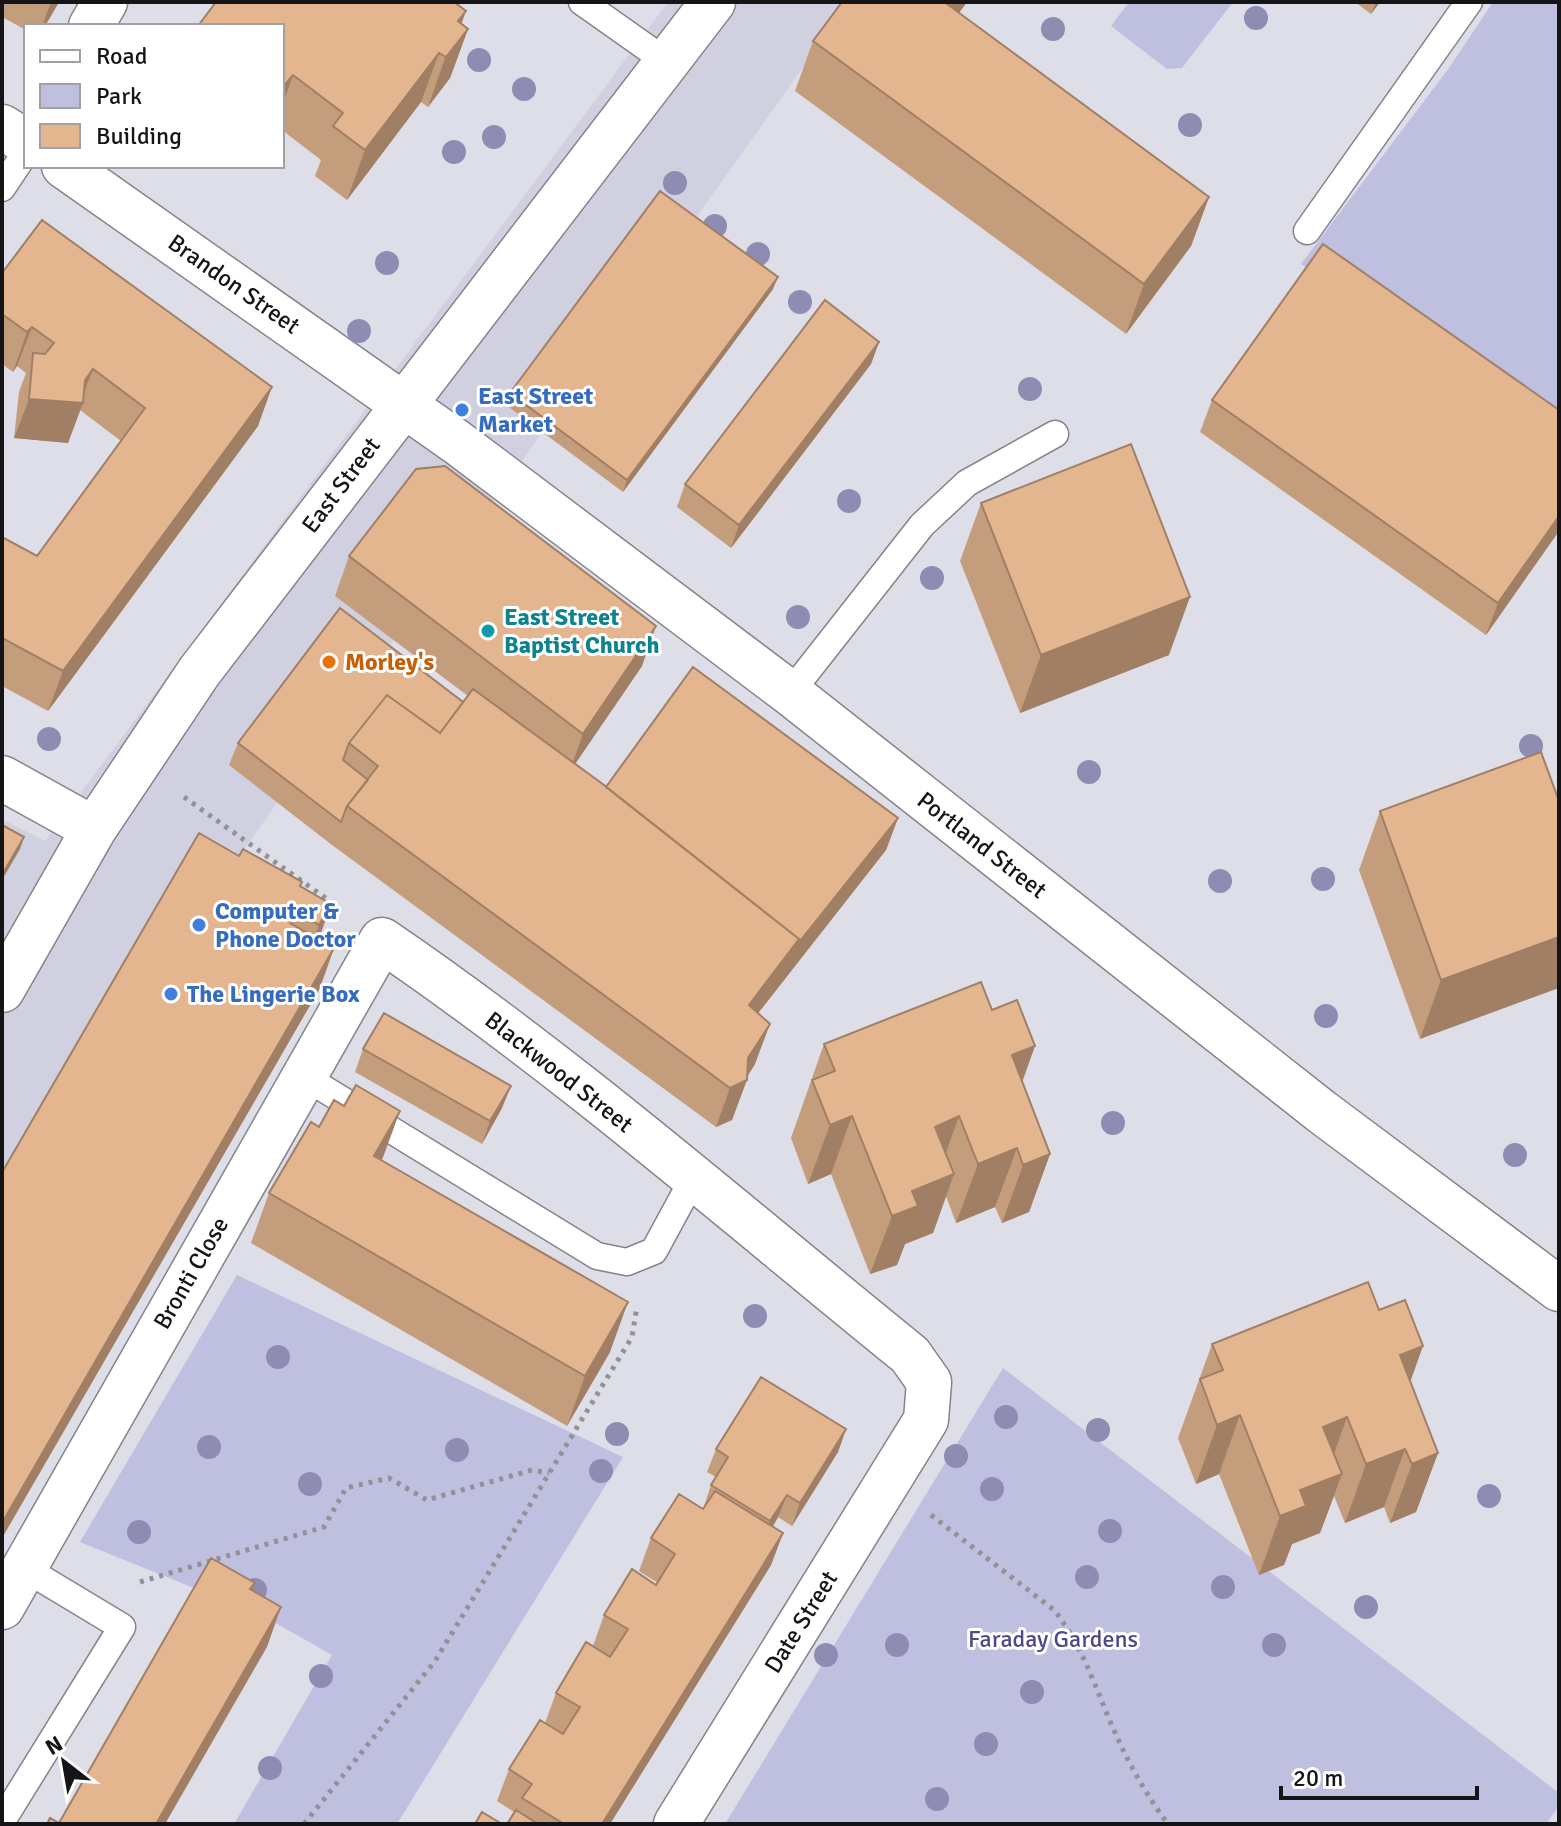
<svg xmlns="http://www.w3.org/2000/svg" width="1561" height="1826" viewBox="0 0 1561 1826" font-family="Signika,sans-serif">
	<style>
		.built { fill: #d0d0e1 }
		.green { fill: #bfbfe0 }
		.lines { fill: none; stroke-linecap: round; stroke-linejoin: round }
		.service-casing { stroke: #84848d; stroke-width: 29 }
		.minor-casing { stroke: #84848d; stroke-width: 47 }
		.path { stroke: #919198; stroke-width: 5; stroke-dasharray: 4 6; stroke-linecap: butt }
		.service { stroke: #fff; stroke-width: 26 }
		.minor { stroke: #fff; stroke-width: 44 }
		.tree { fill: #8e8cb3 }
		.wall { fill: #c49d7c }
		.shaded-wall { fill: #a07f65 }
		.building { fill: #e4b690; stroke: #a07f65; stroke-width: 2 }
		.shop-dot { fill: #3f7fe0; stroke: #fff; stroke-width: 3 }
		.culture-dot { fill: #0f9aa8; stroke: #fff; stroke-width: 3 }
		.food-dot { fill: #e8710a; stroke: #fff; stroke-width: 3 }
		.labels { text-anchor: middle; dominant-baseline: central; stroke-width: 6; stroke-linejoin: round; paint-order: stroke }
		.street-label { font-size: 24px; fill: #151518; stroke: #fff }
		.shop-label { font-size: 24px; font-weight: bold; fill: #366cbe; stroke: #fff; text-anchor: start }
		.culture-label { font-size: 24px; font-weight: bold; fill: #0d838f; stroke: #fff; text-anchor: start }
		.food-label { font-size: 24px; font-weight: bold; fill: #c56008; stroke: #fff; text-anchor: start }
		.park-label { font-size: 24px; fill: #4d4888; stroke: #fff }
	</style>
	<rect width="100%" height="100%" fill="#dedee8"/>
	<path class="built" d="M668 2H850L220 883 2 1175V819L45 841Z"/>
	<path class="green" d="M1129 2H1233L1182 68 1167 69 1111 26Z
		M1493 2H1559V447L1301 264 1449 68Z
		M237 1275 623 1457 397 1824H234L332 1655 265 1617 80 1542Z
		M1003 1368 1559 1793V1806L1546 1824H725Z"/>
	<g class="lines">
		<defs>
			<path id="service" d="M582 2 667 62
				M2 188 26 152
				M1307 231 1469 2
				M790 693 922 525 967 483 1055 434
				M303 1076 597 1256 627 1262 654 1251 693 1179
				M2 1821 122 1627 24 1568"/>
			<path id="minor" d="M91 26 105 2
				M2 127 26 142
				M64 166 458 443 790 693 1322 1112 1559 1289
				M2 778 94 829
				M2 990 94 829 199 672 713 2
				M2 1607 382 940C567 1066 737 1215 910 1355L929 1382 926 1420 676 1824"/>
		</defs>
		<use href="#service" class="service-casing"/>
		<use href="#minor" class="minor-casing"/>
		<path class="path" d="M184 797 338 907
			M931 1515 1054 1610C1081 1644 1093 1681 1110 1721 1125 1757 1144 1792 1168 1824
			M140 1582 324 1527 346 1488 389 1478 427 1500 532 1470 549 1473
			M304 1824 435 1661 632 1337 637 1306"/>
		<use href="#service" class="service"/>
		<use href="#minor" class="minor"/>
	</g>
	<g class="tree">
		<circle cx="1256" cy="18" r="12"/>
		<circle cx="1053" cy="29" r="12"/>
		<circle cx="479" cy="60" r="12"/>
		<circle cx="524" cy="89" r="12"/>
		<circle cx="1190" cy="125" r="12"/>
		<circle cx="494" cy="137" r="12"/>
		<circle cx="454" cy="152" r="12"/>
		<circle cx="675" cy="183" r="12"/>
		<circle cx="715" cy="226" r="12"/>
		<circle cx="758" cy="254" r="12"/>
		<circle cx="387" cy="263" r="12"/>
		<circle cx="800" cy="302" r="12"/>
		<circle cx="359" cy="331" r="12"/>
		<circle cx="1030" cy="389" r="12"/>
		<circle cx="849" cy="501" r="12"/>
		<circle cx="932" cy="578" r="12"/>
		<circle cx="798" cy="617" r="12"/>
		<circle cx="49" cy="739" r="12"/>
		<circle cx="1531" cy="746" r="12"/>
		<circle cx="1089" cy="772" r="12"/>
		<circle cx="1323" cy="879" r="12"/>
		<circle cx="1220" cy="881" r="12"/>
		<circle cx="1326" cy="1016" r="12"/>
		<circle cx="1113" cy="1123" r="12"/>
		<circle cx="1515" cy="1155" r="12"/>
		<circle cx="755" cy="1316" r="12"/>
		<circle cx="278" cy="1357" r="12"/>
		<circle cx="1006" cy="1417" r="12"/>
		<circle cx="1098" cy="1430" r="12"/>
		<circle cx="617" cy="1434" r="12"/>
		<circle cx="209" cy="1447" r="12"/>
		<circle cx="457" cy="1450" r="12"/>
		<circle cx="956" cy="1456" r="12"/>
		<circle cx="601" cy="1471" r="12"/>
		<circle cx="310" cy="1484" r="12"/>
		<circle cx="992" cy="1489" r="12"/>
		<circle cx="1489" cy="1496" r="12"/>
		<circle cx="1110" cy="1531" r="12"/>
		<circle cx="139" cy="1532" r="12"/>
		<circle cx="1087" cy="1577" r="12"/>
		<circle cx="1223" cy="1587" r="12"/>
		<circle cx="255" cy="1590" r="12"/>
		<circle cx="1366" cy="1607" r="12"/>
		<circle cx="897" cy="1645" r="12"/>
		<circle cx="1274" cy="1645" r="12"/>
		<circle cx="826" cy="1655" r="12"/>
		<circle cx="321" cy="1676" r="12"/>
		<circle cx="1032" cy="1692" r="12"/>
		<circle cx="986" cy="1744" r="12"/>
		<circle cx="270" cy="1768" r="12"/>
		<circle cx="937" cy="1799" r="12"/>
	</g>
	<path class="wall" d="M2 2H59L45 26H26V30L2 17Z
		M842 2H967L959 13 1209 197 1191 246 1126 334 795 91 813 41Z
		M1355 2H1380L1371 14Z
		M461 24 468 29 450 78 428 107 421 102 347 200 315 176 321 160 282 130V26Z
		M2 273 258 426 48 711 2 686V537L37 556 121 441 80 410 68 443 14 438 19 392 26 373 17 366 13 372 2 364Z
		M773 289 623 492 506 405 510 393Z
		M879 342 871 364 731 548 677 507 685 484Z
		M1212 400 1559 410V531L1486 635 1200 432Z
		M981 503 1169 655 1020 713 960 561Z
		M349 556 642 666 575 764 606 787 898 818 886 850 758 1013 755 1064 747 1077 732 1120 716 1127 332 845 229 765 238 743 463 702 468 696 335 596Z
		M1541 752 1420 1039 1359 870 1380 811Z
		M239 856 301 886 331 904 319 939 320 988 2 1538V1168L4 1169Z
		M824 1044 1022 1082 1050 1154 1029 1212 1002 1223 995 1207 956 1223 946 1196 933 1233 905 1244 897 1265 870 1274 831 1174 808 1184 791 1138Z
		M363 1049 502 1108 482 1144 355 1072Z
		M269 1193 610 1352 567 1426 251 1243Z
		M1212 1344 1410 1382 1438 1453 1416 1512 1390 1523 1384 1507 1345 1523 1334 1496 1320 1533 1292 1544 1284 1565 1259 1575 1219 1474 1196 1484 1178 1438Z
		M846 1429 838 1452 792 1526 778 1517 773 1527 783 1533 771 1565 610 1824H507L514 1812 497 1801 509 1769 545 1723 556 1693 593 1646 604 1615 656 1585 658 1583 639 1571 651 1538 703 1509 711 1485 716 1477 707 1472 716 1449Z"/>
	<path class="shaded-wall" d="M51 2H59L45 26H42Z
		M949 2H967L929 54Z
		M1376 2H1380L1371 14Z
		M466 11 452 50 468 29 450 78 428 107 458 21Z
		M439 53 421 102 347 200 365 150Z
		M293 75 282 106V88Z
		M1209 197 1191 246 1126 334 1144 284Z
		M778 277 773 289 623 492 627 480Z
		M32 327 17 366 13 372 27 332Z
		M879 342 871 364 731 548 739 525Z
		M93 369 80 403H83L68 443 14 438 29 399 85 380Z
		M272 387 258 426 48 711 63 671Z
		M1559 516V531L1486 635 1498 603Z
		M1190 597 1169 655 1020 713 1041 655Z
		M656 626 642 666 569 773 583 734Z
		M898 818 886 850 734 1044 749 1005 799 939Z
		M24 837 20 849 2 880V875Z
		M331 904 317 944 304 964 319 925Z
		M1559 937V988L1420 1039 1441 980Z
		M334 948 320 988 2 1538V1523Z
		M770 1024 755 1064 744 1081 747 1080 732 1120 716 1127 730 1088Z
		M1035 1046 1014 1105 1012 1055Z
		M511 1086 502 1108 482 1144 490 1121Z
		M400 1111 382 1160 374 1156Z
		M852 1116 831 1174 808 1184 830 1125Z
		M959 1116 938 1175 935 1127Z
		M1017 1148 995 1207 956 1223 978 1164Z
		M1050 1154 1029 1212 1002 1223 1023 1165Z
		M954 1174 933 1233 905 1244 897 1265 870 1274 892 1216 912 1191Z
		M628 1302 610 1352 567 1426 585 1376Z
		M1423 1346 1402 1405 1400 1355Z
		M1240 1415 1219 1474 1196 1484 1217 1425Z
		M1347 1417 1326 1476 1323 1427Z
		M846 1429 838 1452 792 1526 800 1503Z
		M1405 1449 1384 1507 1345 1523 1366 1464Z
		M1438 1453 1416 1512 1390 1523 1412 1464Z
		M1342 1474 1320 1533 1292 1544 1284 1565 1259 1575 1280 1516 1300 1490Z
		M787 1495 778 1517 762 1544 770 1521Z
		M783 1533 771 1565 610 1824H602Z
		M281 1607 267 1647 165 1824H156Z"/>
	<path class="building" d="M216 2H454L466 11 458 21 468 29 446 57 439 53 365 150 333 126 343 113 293 75 282 88V26H198Z
		M842 2H949L947 4 1209 197 1144 284 813 41Z
		M660 191 778 277 627 480 510 393Z
		M42 220 272 387 63 671 2 638V537L37 556 145 408 93 369 85 380 83 403 29 399 33 353 45 354 54 343 32 327 27 332 2 314V273Z
		M1323 244 1559 410V516L1498 603 1212 400Z
		M825 300 879 342 739 525 685 484Z
		M1131 444 1190 597 1041 655 981 503Z
		M445 466 656 626 583 734 349 556 416 469Z
		M340 608 463 702 440 733 387 695 349 743 343 760 368 780 347 806 341 822 238 743Z
		M693 667 898 818 796 946 799 939 606 787Z
		M473 689 604 785 799 939 749 1005 770 1024 748 1058 747 1080 730 1088 347 806 378 766 349 743 387 695 440 733Z
		M1541 752 1559 801V937L1441 980 1380 811Z
		M2 825 24 837 2 875Z
		M199 833 239 856 243 849 302 882 300 886 331 904 319 925 296 911 290 923 334 948 2 1523V1168L4 1169Z
		M981 982 992 1010 1017 1000 1035 1046 1012 1055 1050 1154 1023 1165 1017 1148 978 1164 959 1116 935 1127 954 1174 912 1191 918 1206 892 1216 852 1116 830 1125 812 1080 835 1071 824 1044Z
		M384 1013 511 1086 490 1121 363 1049Z
		M356 1085 400 1111 374 1156 628 1302 585 1376 269 1193 311 1122 319 1127 334 1100 344 1106Z
		M1368 1282 1379 1310 1405 1300 1423 1346 1400 1355 1438 1453 1412 1464 1405 1449 1366 1464 1347 1417 1323 1427 1342 1474 1300 1490 1306 1506 1280 1516 1240 1415 1217 1425 1200 1379 1223 1370 1212 1344Z
		M761 1377 846 1429 800 1503 787 1495 770 1521 711 1485 728 1457 716 1449Z
		M715 1491 783 1533 602 1824H564L522 1798 532 1784 509 1769 540 1720 563 1734 580 1707 556 1693 586 1642 610 1657 628 1629 604 1615 632 1569 656 1585 675 1554 651 1538 679 1494 703 1509Z
		M211 1558 255 1583 250 1589 281 1607 156 1824H47L50 1818 59 1823Z
		M516 1810 538 1824H507Z
		M482 1812 502 1824H475Z"/>
	<g class="shop-dot">
		<circle cx="462" cy="410" r="8"/>
		<circle cx="199" cy="925" r="8"/>
		<circle cx="171" cy="994" r="8"/>
	</g>
	<circle class="culture-dot" cx="488" cy="631" r="8"/>
	<circle class="food-dot" cx="329" cy="662" r="8"/>
	<g class="labels">
		<g class="street-label">
			<text transform="translate(234 284) rotate(35)">Brandon Street</text>
			<text transform="translate(341 485) rotate(-53)">East Street</text>
			<text transform="translate(982 845) rotate(38)">Portland Street</text>
			<text transform="translate(559 1072) rotate(38)">Blackwood Street</text>
			<text transform="translate(191 1273) rotate(-60)">Bronti Close</text>
			<text transform="translate(801 1622) rotate(-58)">Date Street</text>
		</g>
		<g class="shop-label">
			<text x="478" y="396">East Street<tspan x="478" dy="28">Market</tspan></text>
			<text x="215" y="911">Computer &amp;<tspan x="215" dy="28">Phone Doctor</tspan></text>
			<text x="187" y="994">The Lingerie Box</text>
		</g>
		<g class="culture-label">
			<text x="504" y="617">East Street<tspan x="504" dy="28">Baptist Church</tspan></text>
		</g>
		<g class="food-label">
			<text x="345" y="662">Morley's</text>
		</g>
		<g class="park-label">
			<text x="1053" y="1639">Faraday Gardens</text>
		</g>
	</g>
	<rect width="1561" height="1826" fill="none" stroke="#151518" stroke-width="8"/>
	<rect x="24" y="24" width="260" height="144" fill="#ffffff" stroke="#a1a1a3" stroke-width="2"/>
	<rect x="40" y="50" width="40" height="12" fill="#ffffff" stroke="#a1a1a3" stroke-width="2"/>
	<text x="96" y="64" font-size="24" fill="#151518">Road</text>
	<rect x="40" y="84" width="40" height="24" fill="#bfbfe0" stroke="#a1a1a3" stroke-width="2"/>
	<text x="96" y="104" font-size="24" fill="#151518">Park</text>
	<rect x="40" y="124" width="40" height="24" fill="#e4b690" stroke="#a1a1a3" stroke-width="2"/>
	<text x="96" y="144" font-size="24" fill="#151518">Building</text>
	<g transform="translate(64 1762) rotate(329)" stroke="#ffffff" stroke-width="6" paint-order="stroke">
	<path d="M0-6L14 30L0 20L-14 30Z" fill="#151518"/>
	<text y="-12" font-size="22" font-weight="bold" text-anchor="middle" fill="#151518">N</text>
	</g>
	<path d="M1281 1786v12h196v-12" fill="none" stroke="#151518" stroke-width="4"/>
	<text x="1293" y="1786" font-size="24" fill="#151518" stroke="#ffffff" stroke-width="6" paint-order="stroke">20 m</text>
</svg>
